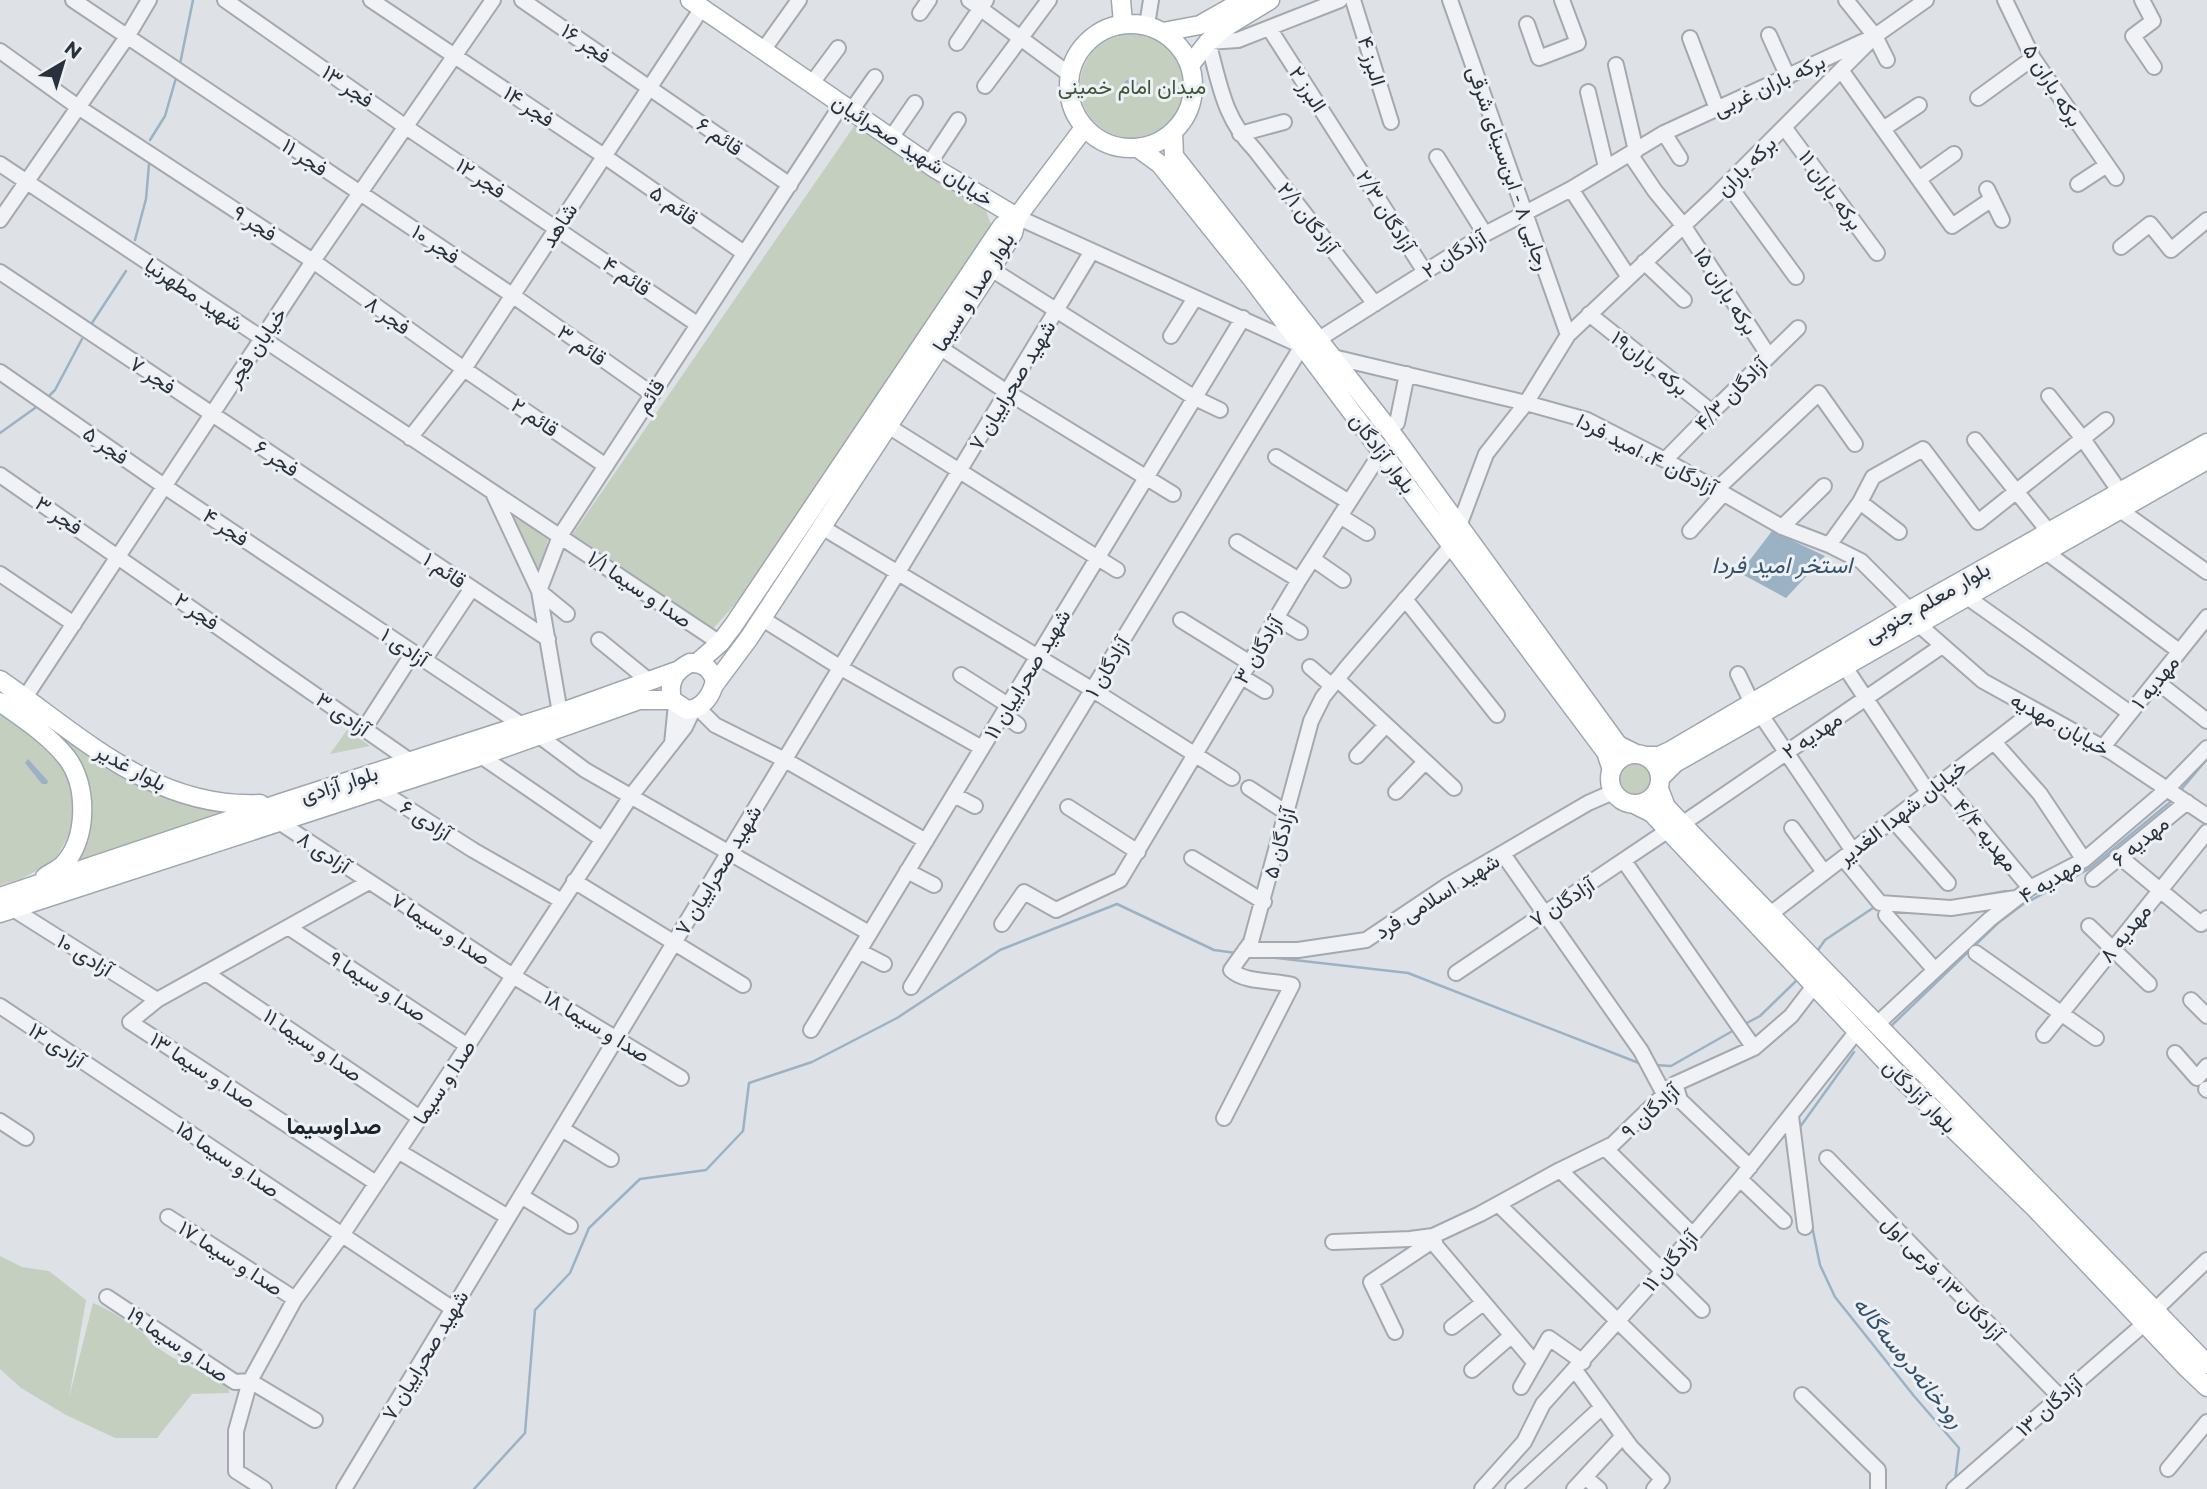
<svg xmlns="http://www.w3.org/2000/svg" width="2207" height="1489" viewBox="0 0 2207 1489" font-family="Montserrat,Vazirmatn,sans-serif">
	<style>
		.green { fill: #c5cfbf }
		.water { fill: #9bb2c4 }
		.lines { fill: none; stroke-linecap: round; stroke-linejoin: round }
		.stream { stroke: #9bb2c4; stroke-width: 2.5 }
		.minor-casing { stroke: #a4a9b0; stroke-width: 18 }
		.major-casing { stroke: #9ea7b1; stroke-width: 21 }
		.minor { stroke: #f0f2f5; stroke-width: 14 }
		.major { stroke: #fff; stroke-width: 18 }
		.labels { text-anchor: middle; dominant-baseline: central; stroke-width: 6; stroke-linejoin: round; paint-order: stroke }
		.street-label { font-size: 21px; fill: #28313c; stroke: #edf0f4 }
		.park-label { font-size: 21px; fill: #3f5636; stroke: #edf0f4 }
		.water-label { font-size: 23px; font-style: italic; fill: #35526c; stroke: #edf0f4 }
		.neighbourhood-label { font-size: 23px; font-weight: bold; fill: #1a222c; stroke: #edf0f4 }
	</style>
	<rect width="100%" height="100%" fill="#dee2e6"/>
	<path class="green" d="M1080 86a52 52 0 1 1 104 0a52 52 0 1 1-104 0Z
		M859 119 984 206 991 224 981 244 756 581 711 631 572 535Z
		M516 518 548 539 541 569 534 567 511 519Z
		M29 709 83 748 250 809 70 868 88 838 92 817 90 799 28 713Z
		M0 714 44 743 66 766 76 823 54 861 21 879 0 885Z
		M347 730 370 746 330 754Z
		M1616 779a19 19 0 1 1 38 0a19 19 0 1 1-38 0Z
		M0 1256 22 1267 49 1271 86 1300 69 1398 93 1303C110 1310 129 1322 144 1334 148 1338 151 1343 155 1346 177 1362 203 1373 228 1383L229 1393 192 1394 157 1438H115L66 1415 21 1388 0 1369Z"/>
	<path class="water" d="M1123 87a8 8 0 1 1 16 0a8 8 0 1 1-16 0Z
		M1772 531 1825 556 1786 598 1740 573Z
		M28 759 48 781 47 784H42L25 763Z"/>
	<g class="lines">
		<path class="stream" d="M180 64 193 0
			M150 140 165 116 176 78
			M135 240 146 199 149 164
			M92 323 126 271
			M48 397 55 390 82 339
			M0 433 35 408
			M2180 791 2207 759
			M1938 900 1952 901 2006 891 2010 893
			M1816 953 1825 940 1876 906
			M1267 957 1408 973 1644 1065
			M1745 1024 1760 1016 1798 979
			M1889 1028 1998 923 2022 905 2089 869 2174 799
			M1654 1065 1671 1066 1736 1029
			M1801 1143 1800 1127 1854 1052
			M1812 1226 1820 1265 1835 1297 1914 1396 1959 1448 1955 1481
			M474 1489 525 1433 535 1310 570 1273 589 1228 640 1179 706 1170 743 1131 749 1083 812 1062 897 1018 1000 950 1117 904 1214 950 1236 953"/>
		<defs>
			<path id="minor" d="M73 0 512 295 652 394
				M225 0 406 127 697 324
				M371 0 604 156 744 253
				M522 0 790 185
				M969 0 1069 74
				M1340 0 1238 40 1208 42C1220 84 1223 117 1255 150L1375 304
				M1353 0 1391 122
				M1450 0 1568 335
				M1846 0 1875 36 1887 60
				M2005 0 2033 58 2116 178
				M2142 0 2153 21 2133 36 2154 67
				M920 13 929 0
				M1527 24 1539 58 1578 43 1562 0
				M1147 25 1151 0
				M1269 28 1425 272
				M1769 35 1788 77
				M1690 38 1717 109
				M957 43 986 0
				M764 49 799 0
				M0 51 78 107 313 261 464 369 606 466
				M1616 65 1636 151
				M1841 70 1952 226 1992 199
				M812 83 838 48
				M985 86 1049 0
				M1588 92 1606 167
				M1978 98 2033 58
				M851 111 875 77
				M1784 127 1877 253
				M1883 129 1919 105
				M1664 133 1680 158
				M1240 134 1284 122
				M891 138 915 103
				M1630 154 1655 191 1683 225 1769 356
				M1437 157 1485 234
				M0 164 720 643
				M929 164 958 120
				M1919 179 1954 154
				M1728 184 1796 277
				M2078 184 2107 165
				M1571 189 1628 276
				M1987 189 2002 220
				M0 220 127 37 149 0
				M2121 247 2150 224 2171 250 2207 220
				M1644 262 1684 300
				M991 269 1195 398 1220 410
				M0 272 548 639
				M1589 314 1712 412
				M1171 336 1195 298
				M1319 339 1485 234 1571 189 1664 133 1864 41
				M939 347 1007 392 1173 494
				M1333 357 1526 403 1587 420 1665 460 1782 527 1829 545 1861 561 1910 610
				M0 372 164 486 522 725
				M2049 396 2083 439 2120 492
				M1397 423 1407 374
				M888 426 1117 570
				M410 438 464 369 702 8
				M1975 440 2049 532
				M1276 457 1349 502
				M1665 460 1712 412 1798 328
				M0 475 410 761
				M1717 489 1819 393 1855 444
				M494 495 539 591 567 614
				M1860 502 1899 532
				M2120 510 2207 572
				M1340 516 1367 533
				M820 526 1093 690 1232 778
				M1459 526 1486 454 1526 403 1568 335 1716 195 1875 36 1926 0
				M1782 527 1824 486
				M1690 531 1723 494
				M1237 542 1299 580
				M1829 545 1860 502 1873 477 1923 449 1978 522 2106 420
				M2046 552 2179 651
				M1313 559 1343 580
				M0 574 74 624
				M1967 597 2130 713
				M1405 599 1497 715
				M761 618 841 668 982 748
				M1277 618 1300 632
				M1181 620 1250 663
				M1918 624 1983 681 2113 753 2207 816
				M599 640 648 680
				M424 660 472 588
				M1310 667 1332 686
				M1845 667 1928 792
				M1738 674 1752 703
				M961 675 1008 705
				M1242 677 1265 691
				M1337 679 1454 788
				M2156 681 2207 721
				M20 705 313 261 493 0
				M698 708 715 725 785 760 926 841
				M560 713 539 591 560 536 842 104
				M1003 714 1018 725
				M1761 715 1853 851
				M364 729 413 653
				M538 735 585 770 869 933
				M1994 742 2040 794 2084 860
				M672 744 676 704
				M2103 747 2207 617
				M481 756 602 839
				M1357 756 1386 725
				M1942 782 2030 888
				M1249 788 1287 813
				M379 790 473 850 562 901
				M1396 792 1425 762
				M954 795 975 806
				M1068 807 1138 852
				M1893 820 1948 883
				M279 822 513 976 681 1078
				M1682 824 1942 646
				M1792 828 1824 872
				M1503 854 1641 1051 1664 1094
				M2120 857 2201 924 2207 918
				M1192 858 1264 902
				M1843 858 1880 903 1951 908 2016 898
				M1624 861 1754 1048
				M907 871 934 885
				M2093 879 2187 802
				M574 881 743 985
				M369 882 157 1000 130 1022 376 1183
				M13 909 157 1000
				M1769 915 2035 710
				M1886 915 1935 970
				M1002 924 1024 892 1056 910 1120 880 1299 580 1382 451
				M2089 926 2149 984
				M288 927 468 1046
				M1245 950H1298L1366 940 1448 885 1588 803 1613 792
				M859 951 884 964
				M1976 953 2096 1038
				M206 973 420 1118
				M1456 973 1667 831
				M911 987 1302 346 1017 217
				M2191 1000 2207 1016
				M0 1006 453 1309
				M1876 1025 1990 919 2030 888 2084 860 2166 790 2207 748
				M811 1030 1243 318
				M2044 1035 2207 832
				M2175 1053 2197 1078 2207 1066
				M1675 1084 1680 1100 1750 1167
				M2206 1089 2207 1090
				M1791 1116 1805 1227
				M1224 1118 1292 985C1273 980 1245 983 1231 970L1251 942 1311 721 1323 697 1347 667 1451 546
				M0 1121 26 1138
				M562 1129 611 1159
				M1605 1148 1693 1235
				M398 1151 508 1217
				M1827 1158 2060 1397
				M1560 1170 1702 1310
				M1740 1179 1784 1221
				M521 1196 570 1226
				M1499 1205 1683 1385
				M168 1217 295 1299
				M1433 1236 1436 1246 1535 1363
				M1333 1242 1410 1239 1433 1236 1480 1214 1560 1170 1613 1144 1675 1084 1754 1048 1791 1016 1814 986
				M107 1297 235 1382 250 1381
				M2154 1311 2207 1260
				M1452 1327 1483 1303
				M1395 1332 1371 1282 1434 1240
				M1472 1370 1511 1336
				M1575 1370 1631 1447 1662 1479 1654 1489
				M250 1381 315 1420
				M1521 1387 1549 1338 1583 1362
				M1802 1395 1878 1470V1489
				M2168 1469 2207 1422
				M1585 1477 1599 1489
				M264 1489 236 1471V1431L250 1381 295 1299 342 1235 420 1118 631 796 685 727 693 710
				M344 1489 1092 251
				M1482 1489 1524 1442 1543 1404 1658 1276 1740 1179 1857 1031
				M1513 1489 1602 1407
				M1574 1489 1623 1436
				M1954 1489 2144 1324"/>
			<path id="major" d="M690 0 936 169 1017 217
				M1121 0 1123 23
				M1069 86a62 62 0 1 1 124 0a62 62 0 1 1-124 0Z
				M1163 32 1200 25 1244 0
				M1190 65 1208 42 1224 28 1270 0
				M1173 133 1174 156 1391 432 1618 745 1636 754
				M1138 148 1160 164 1253 280 1606 752 1612 770
				M690 663C703 662 710 668 715 680 712 695 703 709 687 710L672 700C668 682 674 671 690 663Z
				M697 663 720 643 733 626 1002 226 1017 217 1084 128
				M0 680C81 736 154 809 260 804
				M714 685 749 638 991 269 1013 233 1017 217
				M0 702C24 719 49 735 67 758 88 786 88 839 63 865 58 870 50 873 45 877
				M1610 779a25 25 0 1 1 50 0a25 25 0 1 1-50 0Z
				M1646 756H1659L1670 751 1910 610 2207 443
				M1661 777 1675 763 2207 460
				M1659 789 1666 807 1682 824 2207 1364
				M1636 805 1652 813 1906 1083 2035 1208 2187 1368 2207 1387
				M0 897 281 803 560 713 677 671
				M0 913 481 756 639 700H672"/>
		</defs>
		<use href="#minor" class="minor-casing"/>
		<use href="#major" class="major-casing"/>
		<use href="#minor" class="minor"/>
		<use href="#major" class="major"/>
	</g>
	<g class="labels">
		<g class="street-label">
			<text transform="translate(586 43) rotate(34)">فجر ۱۶</text>
			<text transform="translate(1372 61) rotate(73)">البرز ۴</text>
			<text transform="translate(1769 85) rotate(-25)">برکه باران غربی</text>
			<text transform="translate(2053 85) rotate(58)">برکه باران ۵</text>
			<text transform="translate(348 86) rotate(35)">فجر ۱۳</text>
			<text transform="translate(1308 89) rotate(57)">البرز ۲</text>
			<text transform="translate(529 106) rotate(34)">فجر ۱۴</text>
			<text transform="translate(720 136) rotate(35)">قائم ۶</text>
			<text transform="translate(913 150) rotate(33)">خیابان شهید صحرائیان</text>
			<text transform="translate(305 157) rotate(34)">فجر ۱۱</text>
			<text transform="translate(1746 166) rotate(-45)">برکه باران</text>
			<text transform="translate(1509 168) rotate(71)">رجایی ۸ - ابن‌سینای شرقی</text>
			<text transform="translate(481 178) rotate(34)">فجر ۱۲</text>
			<text transform="translate(1831 190) rotate(54)">برکه باران ۱۱</text>
			<text transform="translate(674 205) rotate(35)">قائم ۵</text>
			<text transform="translate(1386 211) rotate(58)">آزادگان ۲/۳</text>
			<text transform="translate(1308 218) rotate(52)">آزادگان ۲/۱</text>
			<text transform="translate(255 223) rotate(33)">فجر ۹</text>
			<text transform="translate(559 225) rotate(-57)">شاهد</text>
			<text transform="translate(436 244) rotate(34)">فجر ۱۰</text>
			<text transform="translate(1454 254) rotate(-32)">آزادگان ۲</text>
			<text transform="translate(627 276) rotate(34)">قائم ۴</text>
			<text transform="translate(1726 291) rotate(57)">برکه باران ۱۵</text>
			<text transform="translate(973 292) rotate(-58)">بلوار صدا و سیما</text>
			<text transform="translate(194 294) rotate(34)">شهید مطهرنیا</text>
			<text transform="translate(388 315) rotate(36)">فجر ۸</text>
			<text transform="translate(582 345) rotate(35)">قائم ۳</text>
			<text transform="translate(256 347) rotate(-56)">خیابان فجر</text>
			<text transform="translate(1650 363) rotate(38)">برکه باران۱۹</text>
			<text transform="translate(153 375) rotate(34)">فجر ۷</text>
			<text transform="translate(1012 385) rotate(-59)">شهید صحراییان ۷</text>
			<text transform="translate(1731 394) rotate(-45)">آزادگان ۴/۳</text>
			<text transform="translate(650 396) rotate(-57)">قائم</text>
			<text transform="translate(535 417) rotate(34)">قائم ۲</text>
			<text transform="translate(106 445) rotate(35)">فجر ۵</text>
			<text transform="translate(1383 453) rotate(53)">بلوار آزادگان</text>
			<text transform="translate(1647 454) rotate(27)">آزادگان ۴، امید فردا</text>
			<text transform="translate(277 458) rotate(34)">فجر ۶</text>
			<text transform="translate(59 515) rotate(34)">فجر ۳</text>
			<text transform="translate(226 527) rotate(34)">فجر ۴</text>
			<text transform="translate(445 570) rotate(34)">قائم ۱</text>
			<text transform="translate(640 589) rotate(34)">صدا و سیما ۱/۱</text>
			<text transform="translate(1927 602) rotate(-30)">بلوار معلم جنوبی</text>
			<text transform="translate(197 611) rotate(35)">فجر ۲</text>
			<text transform="translate(405 647) rotate(34)">آزادی ۱</text>
			<text transform="translate(1258 650) rotate(-59)">آزادگان ۳</text>
			<text transform="translate(1107 667) rotate(-59)">آزادگان ۱</text>
			<text transform="translate(1027 674) rotate(-59)">شهید صحراییان ۱۱</text>
			<text transform="translate(2155 682) rotate(-51)">مهدیه ۱</text>
			<text transform="translate(343 714) rotate(35)">آزادی ۳</text>
			<text transform="translate(2060 724) rotate(29)">خیابان مهدیه</text>
			<text transform="translate(1812 735) rotate(-34)">مهدیه ۲</text>
			<text transform="translate(131 767) rotate(28)">بلوار غدیر</text>
			<text transform="translate(339 784) rotate(-18)">بلوار آزادی</text>
			<text transform="translate(1902 812) rotate(-38)">خیابان شهدا الغدیر</text>
			<text transform="translate(426 820) rotate(33)">آزادی ۶</text>
			<text transform="translate(1986 835) rotate(50)">مهدیه ۴/۴</text>
			<text transform="translate(2140 841) rotate(-39)">مهدیه ۶</text>
			<text transform="translate(1279 843) rotate(-75)">آزادگان ۵</text>
			<text transform="translate(324 852) rotate(34)">آزادی ۸</text>
			<text transform="translate(718 870) rotate(-59)">شهید صحراییان ۷</text>
			<text transform="translate(2050 880) rotate(-31)">مهدیه ۴</text>
			<text transform="translate(1437 896) rotate(-32)">شهید اسلامی فرد</text>
			<text transform="translate(1562 902) rotate(-33)">آزادگان ۷</text>
			<text transform="translate(441 929) rotate(33)">صدا و سیما ۷</text>
			<text transform="translate(2125 933) rotate(-51)">مهدیه ۸</text>
			<text transform="translate(85 955) rotate(32)">آزادی ۱۰</text>
			<text transform="translate(378 986) rotate(33)">صدا و سیما ۹</text>
			<text transform="translate(597 1026) rotate(31)">صدا و سیما ۱۸</text>
			<text transform="translate(57 1045) rotate(34)">آزادی ۱۲</text>
			<text transform="translate(313 1045) rotate(34)">صدا و سیما ۱۱</text>
			<text transform="translate(203 1070) rotate(33)">صدا و سیما ۱۳</text>
			<text transform="translate(444 1082) rotate(-57)">صدا و سیما</text>
			<text transform="translate(1920 1096) rotate(45)">بلوار آزادگان</text>
			<text transform="translate(1650 1111) rotate(-42)">آزادگان ۹</text>
			<text transform="translate(228 1159) rotate(34)">صدا و سیما ۱۵</text>
			<text transform="translate(231 1258) rotate(33)">صدا و سیما ۱۷</text>
			<text transform="translate(1670 1261) rotate(-49)">آزادگان ۱۱</text>
			<text transform="translate(1943 1278) rotate(46)">آزادگان ۱۳، فرعی اول</text>
			<text transform="translate(178 1344) rotate(34)">صدا و سیما ۱۹</text>
			<text transform="translate(425 1355) rotate(-59)">شهید صحراییان ۷</text>
			<text transform="translate(2049 1406) rotate(-41)">آزادگان ۱۳</text>
		</g>
		<g class="park-label">
			<text x="1132" y="86">میدان امام خمینی</text>
		</g>
		<g class="water-label">
			<text x="1782" y="565">استخر امید فردا</text>
			<text transform="translate(1909 1362) rotate(51)">رودخانه‌دره‌سه‌گاله</text>
		</g>
		<g class="neighbourhood-label">
			<text x="334" y="1126">صداوسیما</text>
		</g>
	</g>
	<g transform="translate(63 63) rotate(38)" stroke="#edf0f4" stroke-width="5" paint-order="stroke">
	<path d="M0-5L12 26L0 18L-12 26Z" fill="#28313c"/>
	<text y="-10" font-size="19" font-weight="bold" text-anchor="middle" fill="#28313c">N</text>
	</g>
</svg>
